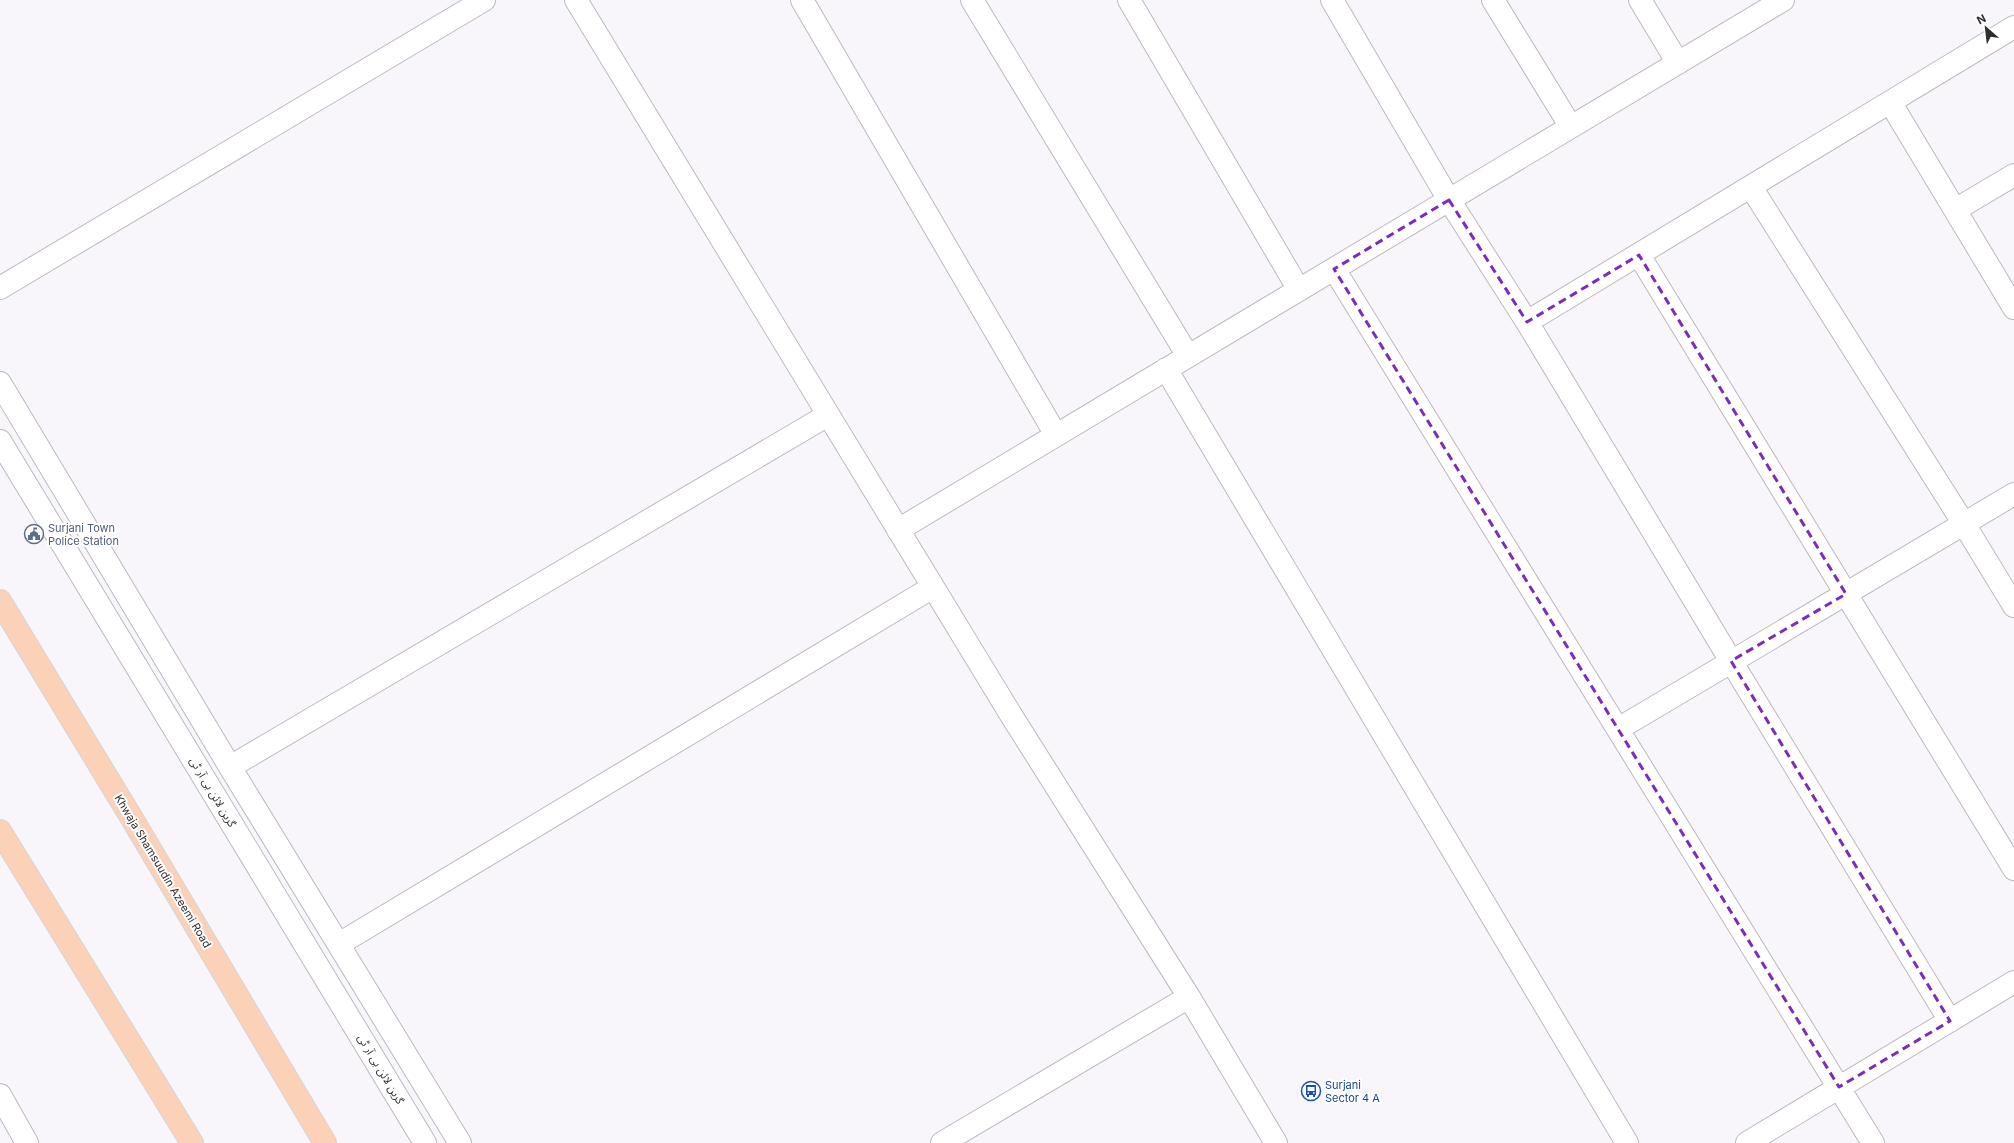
<svg xmlns="http://www.w3.org/2000/svg" width="2014" height="1143" viewBox="0 0 2014 1143" font-family="Inter,'Noto Sans Arabic',sans-serif">
	<style>
		.lines { fill: none; stroke-linecap: round; stroke-linejoin: round }
		.minor-casing { stroke: #bbb9be; stroke-width: 24 }
		.major-casing { stroke: #d5d5d5; stroke-width: 24 }
		.minor { stroke: #fff; stroke-width: 22 }
		.major { stroke: #fbd2b8; stroke-width: 22 }
		.marked { fill: none; stroke: #7b2cbf; stroke-width: 3; stroke-dasharray: 8 5; stroke-linejoin: round }
		.labels { text-anchor: middle; dominant-baseline: central; stroke-width: 4; stroke-linejoin: round; paint-order: stroke }
		.service-label { font-size: 11px; fill: #4e5e75; stroke: #fff; text-anchor: start }
		.street-label { font-size: 11px; fill: #2e2d2f; stroke: #fff }
		.transit-label { font-size: 11px; fill: #164399; stroke: #fff; text-anchor: start }
	</style>
	<rect width="100%" height="100%" fill="#f8f6fb"/>
	<g class="lines">
		<defs>
			<path id="minor" d="M576 0 1011 715 1189 997 1276 1143
				M802 0 1056 435
				M972 0 1188 356
				M1129 0 1299 290
				M1332 0 1449 200 1527 322 1731 661 1950 1021
				M1493 0 1571 127
				M1640 0 1678 63
				M1890 102 2014 308
				M1751 187 1964 524 2014 606
				M1955 210 2014 175
				M1639 255 2014 869
				M1334 269 1873 1143
				M0 288 484 0
				M1527 322 2014 27
				M1166 369 1627 1143
				M0 383 230 767 460 1143
				M0 441 425 1143
				M898 530 1783 0
				M1618 729 2014 494
				M230 767 828 415
				M339 944 933 587
				M0 1095 27 1143
				M942 1143 1189 997
				M1747 1143 2014 982"/>
			<path id="major" d="M0 601 131 817 325 1143
				M0 831 192 1143"/>
		</defs>
		<use href="#minor" class="minor-casing"/>
		<use href="#major" class="major-casing"/>
		<use href="#minor" class="minor"/>
		<use href="#major" class="major"/>
	</g>
	<path class="marked" d="M1449 200 1527 322 1639 255 1846 594 1731 661 1950 1021 1839 1087 1334 269Z"/>
	<defs>
		<symbol id="civic-ring" viewBox="-11 -11 22 22"><circle r="9.5" fill="#fff" stroke="#5c6f8a" stroke-width="1.5"/><path d="M-.6-6.5H3V-4.5H.6V-3L4-1V1h2V6H-6V1h2V-1L-.6-3ZM-1.2 2.5V6h2.4V2.5Z" fill="#5c6f8a"/></symbol>
		<symbol id="bus-ring" viewBox="-11 -11 22 22"><circle r="9.5" fill="#fff" stroke="#1a4fb4" stroke-width="1.5"/><path d="M-5-6H5V4H4V6H2V4H-2V6H-4V4H-5ZM-3.5-4V0h7V-4ZM-3.5 1.2v1.5H-2V1.2ZM2 1.2v1.5H3.5V1.2Z" fill="#1a4fb4"/></symbol>
	</defs>
	<g fill-rule="evenodd">
		<use href="#civic-ring" x="23" y="523" width="22" height="22"/>
		<use href="#bus-ring" x="1300" y="1080" width="22" height="22"/>
	</g>
	<g class="labels">
		<g class="service-label">
			<text x="48" y="528">Surjani Town<tspan x="48" dy="13">Police Station</tspan></text>
		</g>
		<g class="street-label">
			<text transform="translate(213 792) rotate(59)">گرین لائن بی آر ٹی</text>
			<text transform="translate(163 871) rotate(59)">Khwaja Shamsuudin Azeemi Road</text>
			<text transform="translate(381 1069) rotate(59)">گرین لائن بی آر ٹی</text>
		</g>
		<g class="transit-label">
			<text x="1325" y="1085">Surjani<tspan x="1325" dy="13">Sector 4 A</tspan></text>
		</g>
	</g>
	<g transform="translate(1986 28) rotate(332)" stroke="#ffffff" stroke-width="3" paint-order="stroke">
	<path d="M0-3L7 15L0 10L-7 15Z" fill="#2e2d2f"/>
	<text y="-6" font-size="11" font-weight="bold" text-anchor="middle" fill="#2e2d2f">N</text>
	</g>
</svg>
